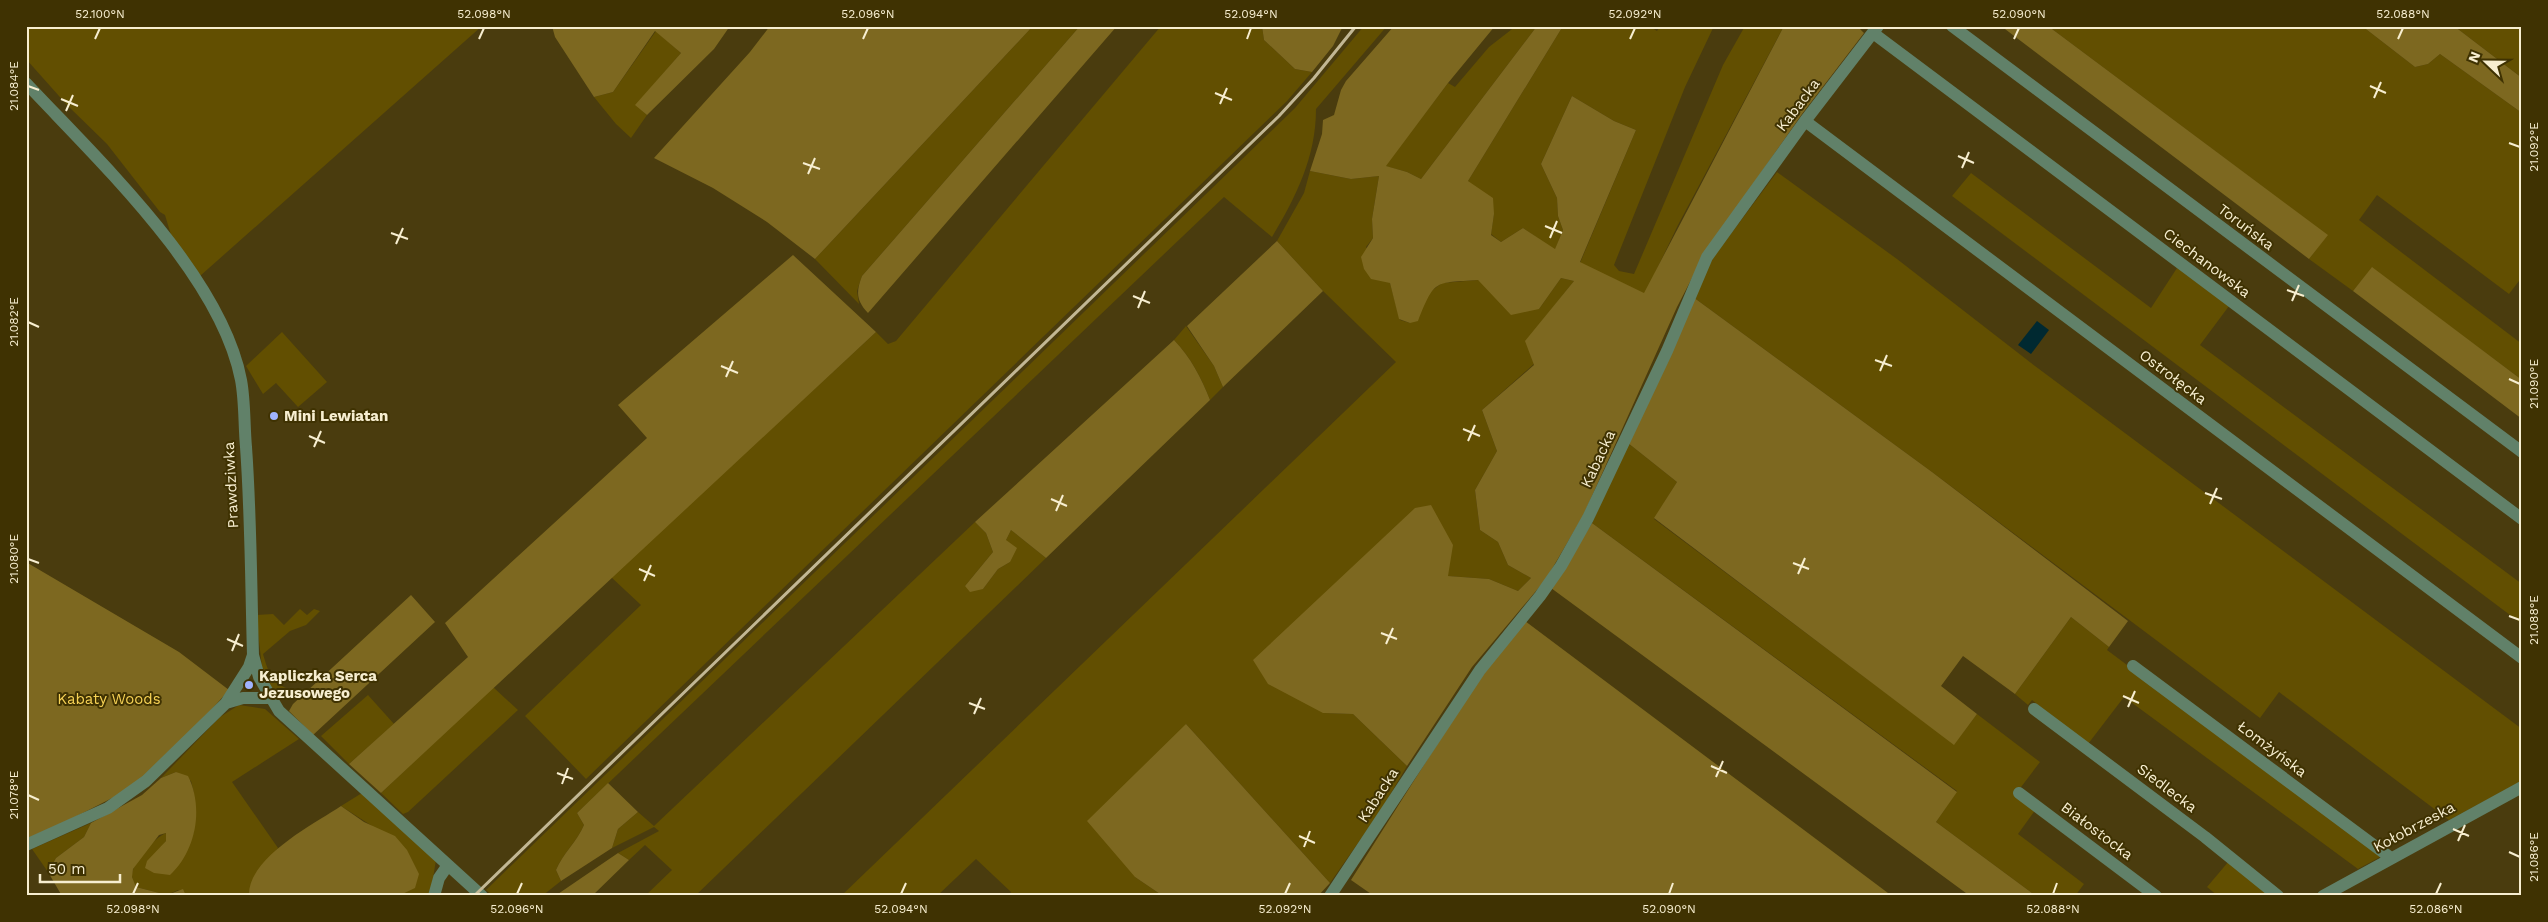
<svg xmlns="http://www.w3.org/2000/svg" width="2548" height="922" viewBox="0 0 2548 922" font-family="'Work Sans',sans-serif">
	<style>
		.green { fill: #624f01 }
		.forest { fill: #7d6820 }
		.water { fill: #002931 }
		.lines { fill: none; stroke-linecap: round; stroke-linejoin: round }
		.minor { stroke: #618169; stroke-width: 12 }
		.rail { stroke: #c2b794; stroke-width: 3 }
		.ticks { fill: none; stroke: #f7eed0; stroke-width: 2 }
		.poi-dot { fill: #a0b3fd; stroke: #3f3202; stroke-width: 2 }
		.labels { text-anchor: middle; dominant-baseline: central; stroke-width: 4; stroke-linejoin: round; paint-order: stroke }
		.street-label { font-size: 15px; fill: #f7eed0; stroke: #3f3202 }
		.poi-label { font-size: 15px; font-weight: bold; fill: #f7eed0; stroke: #3f3202; text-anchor: start }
		.park-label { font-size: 15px; fill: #f8d356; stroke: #3f3202 }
		.neatline { fill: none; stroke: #f7eed0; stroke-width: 2 }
		.ticks-label { font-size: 12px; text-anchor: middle; fill: #f7eed0 }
	</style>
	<rect width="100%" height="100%" fill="#4a3c0e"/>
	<path class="green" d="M26 26H482L200 276 171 235 165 215 160 212 107 144 67 105 26 59Z
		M1033 26H1080L862 276 857 291 859 304 815 259Z
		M1161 26H1262L1264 40 1295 69 1312 72 1287 101 586 779 525 716 641 605 611 577 876 332 888 344 896 341Z
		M1364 26H1387L1316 109C1316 157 1296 197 1272 237L1224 197 577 813 584 825C577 842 563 853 556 870L561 881 542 896H493L486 890 1295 108Z
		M1516 26H1537L1421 179 1407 172 1385 166 1448 83 1455 87 1489 47Z
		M1563 26H1649L1657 31 1660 26H1714L1685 87 1614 265 1619 271 1634 274 1723 65 1745 26H1784L1678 225 1645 294 1580 263 1636 130 1614 121 1572 96 1541 164 1557 198 1558 216 1563 230 1555 250 1523 228 1501 242 1491 234 1494 214 1468 181Z
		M2048 26H2362L2415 67 2428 64 2440 54 2522 113V277L2509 294 2377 195 2359 220 2522 344V380L2372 268 2353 291 2309 259 2327 235Z
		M2454 26H2522V78Z
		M656 31 681 53 636 105 647 115 631 138 616 124 594 97 613 92Z
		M1310 171 1351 179 1379 176 1372 219 1373 238 1366 247 1390 283 1400 320 1410 323 1430 292 1442 283 1478 280 1539 309 1561 278 1574 281 1526 341 1534 364 1482 410 1497 451 1475 490 1480 530 1498 542 1508 565 1531 578 1518 591 1489 579 1448 576 1323 713 1353 714 1407 766 1381 810 1330 883 1186 724 1135 877 1163 896H1008L1011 892 976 859 937 896H841L1396 362 1323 291 1277 241 1304 193Z
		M1777 172 1897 259 2035 366 2522 729V781L2449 820 2279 692 2260 718 1932 472 1693 297 1713 258Z
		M1971 173 2151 308 2177 268 2229 306 2200 345 2522 584V624L1952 196Z
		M1186 326 1214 366 1223 387 1210 400C1201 377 1191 358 1174 340Z
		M282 332 327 382 298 407 276 383 263 394 246 366Z
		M1628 443 1677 482 1654 519 1954 744 1977 714 2040 762 2015 795 2036 809 2018 834 2084 884 2075 896H2036L1936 822 1957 791 1592 523Z
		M975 522 986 533 993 552 965 586 983 589 998 569 1010 562 1006 540 1011 530 1046 558 695 896H645L672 870 645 845 629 860 618 853 659 831 654 827 612 848 618 829 638 812 654 826Z
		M300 609 307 615 314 609 320 611 306 625 290 631 263 654C269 675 273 685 295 691L287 698 275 696 263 676 256 615 273 614 284 625Z
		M2071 617 2109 647 2107 650 2382 856 2358 869 2124 697 2088 744 2032 700 2028 705 2015 694Z
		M493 687 518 710 408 812 403 814 381 793Z
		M368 695 394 724 349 764 321 736Z
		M239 705 265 709 299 739 232 782 278 848 256 874 249 896H186L178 890 167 895 136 887C135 884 132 880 132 876 131 864 155 837 166 833V841L158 851 194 833V794L191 781 176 772 161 778 220 717Z
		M362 793 436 860 430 896H398L399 894 372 826 341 806Z
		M91 823 84 837 56 858 48 872 32 849Z
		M2229 861 2272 896H2218L2207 887Z"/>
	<path class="forest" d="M552 26H730L714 49 647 115 635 105 681 53 655 31 613 92 594 97 555 37Z
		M770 26H1033L815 259 767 222 713 188 654 158 750 52Z
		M1080 26H1117L868 313C856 300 856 292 862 276Z
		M1262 26H1343L1333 46 1312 72 1295 69 1264 40Z
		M1394 26H1495L1448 83 1386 166 1407 172 1421 179 1537 26H1563L1468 181 1493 198 1494 214 1491 235 1501 242 1523 228 1555 249 1563 230 1558 216 1557 198 1541 164 1572 96 1614 121 1636 130 1580 262 1644 293 1784 26H1857L1864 33 1802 114 1705 253 1677 307 1583 516 1546 579 1472 667 1407 766 1353 714 1323 713 1268 684 1253 660 1415 508 1431 505 1453 545 1448 576 1489 579 1518 591 1531 578 1508 565 1498 542 1480 530 1475 490 1497 451 1482 410 1534 365 1525 341 1574 281 1561 278 1539 309 1511 315 1478 280C1434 283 1435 279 1418 321L1410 323 1399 319 1390 283 1371 279 1364 269 1361 257 1373 238 1372 219 1379 176 1351 179 1310 171 1322 134 1323 120 1334 115 1341 90 1346 81Z
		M2001 26H2048L2328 235 2309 259Z
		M2362 26H2454L2522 78V113L2440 54 2428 64 2415 67Z
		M1277 241 1323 291 1223 387 1214 366 1187 326Z
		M793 255 876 332 381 793 349 764 468 657 445 623 647 438 618 405Z
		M2372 267 2522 380V419L2353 291Z
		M1693 297 1932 472 2128 621 2109 647 2071 617 2015 694 1963 656 1941 686 1977 714 1954 745 1654 518 1677 482 1628 443Z
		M1174 340C1191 358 1201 377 1210 400L1046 558 1011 530 1006 540 1017 548 1010 562 998 569 983 589 970 592 965 586 993 552 986 533 975 522Z
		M1592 523 1957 792 1936 822 2036 896H1970L1551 588Z
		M26 562 179 652 229 690 165 761 118 795 26 842Z
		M411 595 435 622 313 735 289 711 293 704Z
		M1525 621 1892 896H1374L1351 880 1474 686Z
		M1186 724 1330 883 1318 896H1163L1135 877 1087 821Z
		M176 772 188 776C204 808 196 851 170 875L154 873 145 868 147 861 166 841V833L159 835 133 869 132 877 136 887 167 895 183 889 186 896H62L48 872 56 858 84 837 91 823 142 795 161 778Z
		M608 783 638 812 618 829 612 848 561 881 556 870C563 853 577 842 584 825L577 813Z
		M341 806 364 822 395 836 407 850 419 874 415 888 398 896H249C247 858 314 824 341 806Z
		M618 853 629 860 592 896H555Z"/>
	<path class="water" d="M2037 321 2049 330 2031 354 2018 345Z"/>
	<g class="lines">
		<path class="minor" d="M1952 26 2522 452
			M1873 33 2522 519
			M26 83C98 160 221 275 241 380 245 401 244 425 246 447 251 516 251 586 253 655L249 667 226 703 146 781 108 808 26 845
			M1805 121 2522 658
			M253 655 259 677 279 711 482 896
			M2133 666 2391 858
			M226 703 243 698H270
			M2034 709 2205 837 2278 896
			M2019 793 2156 896
			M434 896 439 878 448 865
			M1330 896 1480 670 1540 596 1561 566 1588 518 1667 351 1707 257 1805 121 1878 26
			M2323 896 2522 787"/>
		<path class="rail" d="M474 896 1279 116 1314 78 1356 26"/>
	</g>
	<path class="ticks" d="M95 39 100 28M479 39 484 28M863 39 868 28M1247 39 1251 28M1630 39 1635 28M2014 39 2019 28M2398 39 2403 28M28 86 39 90M2370 86 2386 93M1215 93 1232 100M2374 98 2381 82M61 99 78 106M1220 104 1227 88M66 111 73 95M2509 143 2520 147M1958 156 1974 163M803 163 820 169M1962 168 1969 152M808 174 815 158M1545 226 1562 233M391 233 408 239M1550 238 1557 221M396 244 403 228M2287 290 2304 296M1133 296 1150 303M2292 301 2299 285M1138 308 1145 291M28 322 39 327M1875 360 1892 366M721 366 738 373M1880 371 1887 355M726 377 733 361M2509 379 2520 384M1463 429 1480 436M309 436 325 443M1468 441 1475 425M314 447 321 431M2205 493 2222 499M1051 499 1067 506M2210 504 2217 488M1056 511 1063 495M28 559 39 563M1793 563 1809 569M639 569 655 576M1798 574 1805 558M644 581 651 565M2509 616 2520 620M1381 633 1397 639M227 639 243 646M1386 644 1393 628M232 651 239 634M2123 696 2139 703M969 703 985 709M2128 707 2135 691M974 714 981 698M1711 766 1727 773M557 773 573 779M1716 777 1723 761M562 784 568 768M28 795 39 800M2453 829 2469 836M1299 836 1315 843M2458 841 2465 825M1304 847 1310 831M2509 852 2520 857M133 894 138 883M517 894 522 883M901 894 906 883M1285 894 1290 883M1669 894 1673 883M2053 894 2057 883M2436 894 2441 883"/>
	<g class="poi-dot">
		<circle cx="274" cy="416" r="5"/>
		<circle cx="249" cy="685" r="5"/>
	</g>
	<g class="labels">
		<g class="street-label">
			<text transform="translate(1798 105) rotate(-53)">Kabacka</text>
			<text transform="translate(2246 227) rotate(37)">Toruńska</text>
			<text transform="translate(2207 263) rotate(37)">Ciechanowska</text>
			<text transform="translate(2173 377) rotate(37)">Ostrołęcka</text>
			<text transform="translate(1598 459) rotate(-65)">Kabacka</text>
			<text transform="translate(231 485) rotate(-93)">Prawdziwka</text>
			<text transform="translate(2272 749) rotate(37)">Łomżyńska</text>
			<text transform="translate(2167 788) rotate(37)">Siedlecka</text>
			<text transform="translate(1378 795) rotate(-57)">Kabacka</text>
			<text transform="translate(2414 827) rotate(-28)">Kołobrzeska</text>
			<text transform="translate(2097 831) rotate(37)">Białostocka</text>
		</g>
		<g class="poi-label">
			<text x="284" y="416">Mini Lewiatan</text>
			<text x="259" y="676">Kapliczka Serca<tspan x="259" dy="17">Jezusowego</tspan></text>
		</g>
		<g class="park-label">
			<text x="109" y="699">Kabaty Woods</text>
		</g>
	</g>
	<rect width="2548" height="922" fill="none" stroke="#3f3202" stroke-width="55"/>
	<g transform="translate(2486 62) rotate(292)" stroke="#3f3202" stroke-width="4" paint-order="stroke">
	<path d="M0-4L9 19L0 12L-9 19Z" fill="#f7eed0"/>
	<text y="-8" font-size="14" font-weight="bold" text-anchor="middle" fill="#f7eed0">N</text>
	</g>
	<path d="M40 874v8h80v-8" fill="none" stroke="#f7eed0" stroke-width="2.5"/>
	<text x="48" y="874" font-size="15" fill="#f7eed0" stroke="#3f3202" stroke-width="4" paint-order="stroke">50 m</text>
	<rect x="28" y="28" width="2492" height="866" class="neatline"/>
	<g class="ticks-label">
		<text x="100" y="18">52.100°N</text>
		<text x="484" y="18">52.098°N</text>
		<text x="868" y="18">52.096°N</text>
		<text x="1251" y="18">52.094°N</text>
		<text x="1635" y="18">52.092°N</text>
		<text x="2019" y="18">52.090°N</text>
		<text x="2403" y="18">52.088°N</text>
		<text transform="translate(14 86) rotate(-90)" y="4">21.084°E</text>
		<text transform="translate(2534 147) rotate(-90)" y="4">21.092°E</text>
		<text transform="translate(14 322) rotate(-90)" y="4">21.082°E</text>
		<text transform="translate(2534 384) rotate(-90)" y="4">21.090°E</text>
		<text transform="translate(14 559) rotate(-90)" y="4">21.080°E</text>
		<text transform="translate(2534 620) rotate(-90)" y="4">21.088°E</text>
		<text transform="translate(14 795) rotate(-90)" y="4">21.078°E</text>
		<text transform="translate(2534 857) rotate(-90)" y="4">21.086°E</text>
		<text x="133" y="913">52.098°N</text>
		<text x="517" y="913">52.096°N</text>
		<text x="901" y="913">52.094°N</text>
		<text x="1285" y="913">52.092°N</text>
		<text x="1669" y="913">52.090°N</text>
		<text x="2053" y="913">52.088°N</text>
		<text x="2436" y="913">52.086°N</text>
	</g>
</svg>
